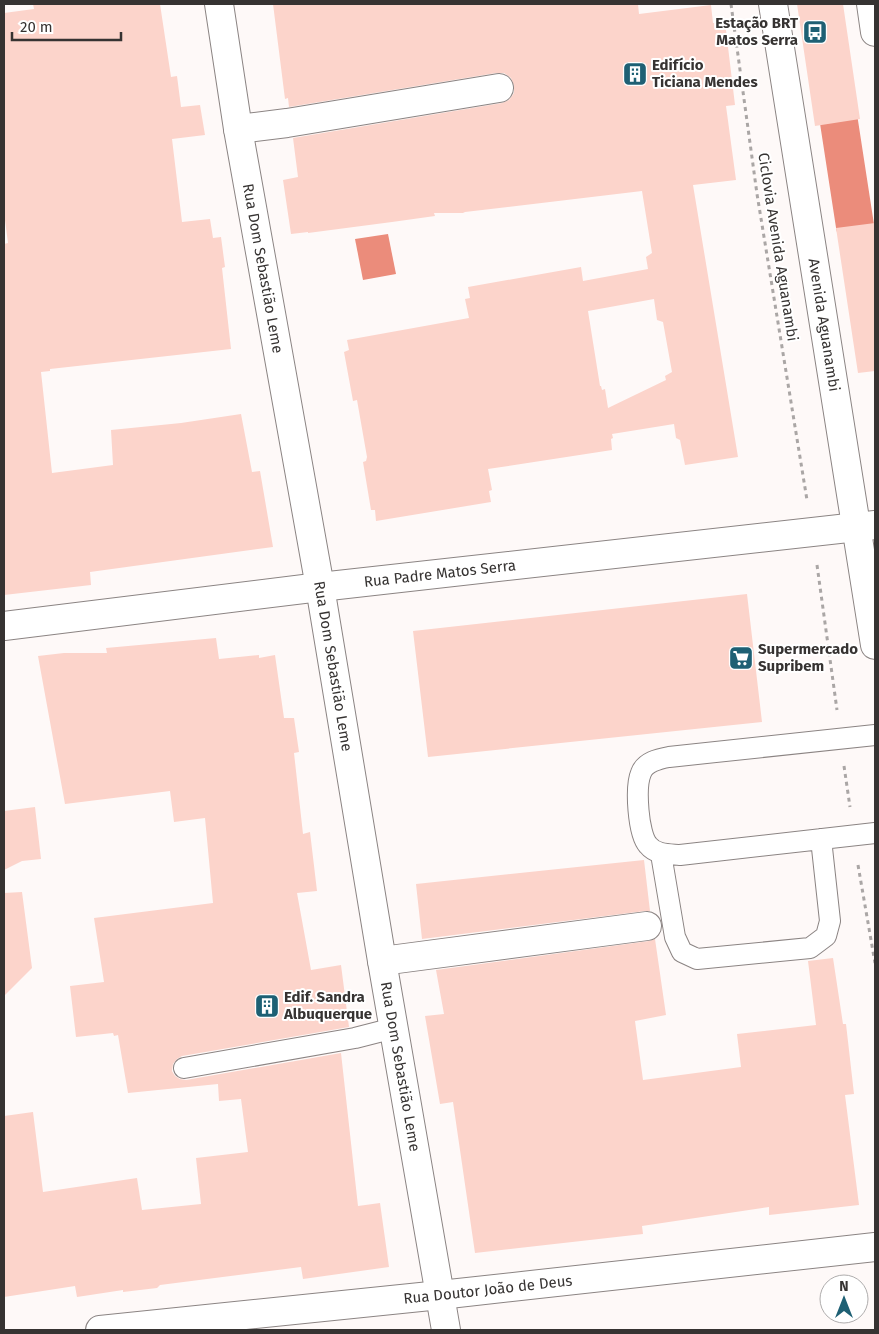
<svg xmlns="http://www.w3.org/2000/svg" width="879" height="1334" viewBox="0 0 879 1334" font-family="'Fira Sans',sans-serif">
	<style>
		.water { fill: #eb8c7b }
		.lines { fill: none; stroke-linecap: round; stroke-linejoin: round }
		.canal { stroke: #eb8c7b; stroke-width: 38 }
		.building { fill: #fcd4cb; fill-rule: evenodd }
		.service-casing { stroke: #8b8483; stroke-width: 22 }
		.minor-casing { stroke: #8b8483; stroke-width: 30 }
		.tertiary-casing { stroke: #8b8483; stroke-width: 30 }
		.primary-casing { stroke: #8b8483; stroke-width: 30 }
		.path { stroke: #aaa6a5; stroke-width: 3; stroke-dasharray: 4 4; stroke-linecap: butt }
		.service { stroke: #fff; stroke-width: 20 }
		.minor { stroke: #fff; stroke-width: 28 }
		.tertiary { stroke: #fff; stroke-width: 28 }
		.primary { stroke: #fff; stroke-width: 28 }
		.labels { text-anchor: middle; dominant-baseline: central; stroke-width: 4; stroke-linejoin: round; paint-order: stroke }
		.poi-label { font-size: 15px; font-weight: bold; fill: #363332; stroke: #fff; text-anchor: start }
		.street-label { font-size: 15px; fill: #363332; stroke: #fff }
	</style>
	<rect width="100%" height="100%" fill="#fef9f8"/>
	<path class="water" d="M388 234 396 274 363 280 355 239Z"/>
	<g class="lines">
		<path class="canal" d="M839 122 855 226"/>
	</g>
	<path class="building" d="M33 4H160L171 77 177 76 181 107 200 105 205 135 172 139 182 222 210 219 213 238 221 237 225 267 222 268 231 349 50 369V371L41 372 52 473 113 465 111 430 181 423 241 414 252 472 260 471 273 547 90 572 91 585 4 595V244L8 243 4 213V13L34 9Z
		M273 4H638L639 14 711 5 713 23 725 22 735 105 726 106 736 180 693 185 738 457 685 465 680 440 676 438 674 424 612 434 613 438 611 439 612 450 488 469 492 490 489 491 491 502 376 521 375 510H371L363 462 366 461 367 457 357 400 353 401 344 352 349 350 347 340 469 318 465 299 470 298 468 287 581 267 583 281 648 269 646 257 652 253 642 191 465 212 463 213H434L435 216 392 222 308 233V232L291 234 283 180 298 177 293 138 502 103 509 100 514 93V86L511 78 504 73H496L289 107 288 98 285 99ZM654 299 657 320 663 322 672 372 665 376 666 380 608 408 605 389 602 390 601 386H600L588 311Z
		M797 4H843L860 119 815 126Z
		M875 223V371L858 373 836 228Z
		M747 594 762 722 428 757 413 631Z
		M216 638 219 659 259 655V658L275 655 284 718H294L299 752 294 753 303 834 310 832 317 891 297 893 311 970 341 965 349 1027 182 1056 177 1059 173 1064 172 1071 175 1076 180 1079 186 1080 341 1053 358 1206 380 1203 389 1267 303 1279 301 1267 160 1285 157 1288 123 1292V1290L77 1297 75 1286 4 1297V1116L33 1112 43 1192 137 1178 142 1210 201 1204 196 1158 248 1152 241 1099 219 1101 218 1084 128 1093 118 1035 114 1036 113 1033 76 1037 70 986 104 982 94 918 213 903 205 818 174 822 170 791 65 804 38 656 64 653H107L106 648Z
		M35 807 41 859 22 861 4 870V811Z
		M644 860 650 911H645L422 939 416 884Z
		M22 892 32 968 4 996V893Z
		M655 939 666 1015 635 1021 643 1080 741 1067 737 1034 816 1025 808 961 833 958 843 1024H846L854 1094 845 1095 859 1205 769 1215V1207L642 1226 643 1234 475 1253 453 1102 440 1104 425 1016 444 1014 436 970 649 941Z"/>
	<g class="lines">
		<defs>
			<path id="service" d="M875 735 669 757C658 759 645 762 641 773 635 787 638 834 648 845 656 855 669 854 680 855L875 833
				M661 854 675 937 682 952 697 959 810 948 826 936 830 921 821 839
				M184 1068 355 1038 394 1028"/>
			<g id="minor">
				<path id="s1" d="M219 4 238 129 320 587 382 961 446 1330"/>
				<path d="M238 129 287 123 499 88"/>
				<path d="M382 961 647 926"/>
				<path id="s2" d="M100 1330 440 1295 875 1247"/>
			</g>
			<g id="tertiary">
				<path id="s3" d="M4 626 320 587 875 525"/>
			</g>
			<g id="primary">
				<path id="s4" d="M773 4 875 645"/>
				<path d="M871 4 875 32"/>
			</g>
		</defs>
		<use href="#service" class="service-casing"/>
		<use href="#minor" class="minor-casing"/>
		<use href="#tertiary" class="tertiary-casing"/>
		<use href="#primary" class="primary-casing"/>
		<path class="path" d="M731 4 757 194 807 500
			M817 565 837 710
			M844 766 850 807
			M858 865 875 963"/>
		<use href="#service" class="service"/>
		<use href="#minor" class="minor"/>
		<use href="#tertiary" class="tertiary"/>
		<use href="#primary" class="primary"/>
	</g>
	<defs>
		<symbol id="bus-square" viewBox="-11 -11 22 22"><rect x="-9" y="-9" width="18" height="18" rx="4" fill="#1e6074" stroke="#fff"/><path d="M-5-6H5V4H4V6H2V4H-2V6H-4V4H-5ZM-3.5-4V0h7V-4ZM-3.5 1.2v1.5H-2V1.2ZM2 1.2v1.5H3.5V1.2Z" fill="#fff"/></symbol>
		<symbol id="building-square" viewBox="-11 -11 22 22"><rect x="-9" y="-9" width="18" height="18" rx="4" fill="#1e6074" stroke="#fff"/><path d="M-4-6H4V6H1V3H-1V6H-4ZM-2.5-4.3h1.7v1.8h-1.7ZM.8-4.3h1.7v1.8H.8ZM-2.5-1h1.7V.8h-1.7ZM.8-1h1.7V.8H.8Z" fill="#fff"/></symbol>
		<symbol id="supermarket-square" viewBox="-11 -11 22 22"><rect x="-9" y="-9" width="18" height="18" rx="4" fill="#1e6074" stroke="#fff"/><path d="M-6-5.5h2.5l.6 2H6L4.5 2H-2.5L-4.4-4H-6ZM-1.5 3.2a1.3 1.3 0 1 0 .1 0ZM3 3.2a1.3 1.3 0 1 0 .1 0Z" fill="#fff"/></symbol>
	</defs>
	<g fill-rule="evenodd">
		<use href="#bus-square" x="801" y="18" width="28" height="28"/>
		<use href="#building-square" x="621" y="60" width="28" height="28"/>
		<use href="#supermarket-square" x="727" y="644" width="28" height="28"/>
		<use href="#building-square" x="253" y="992" width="28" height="28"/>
	</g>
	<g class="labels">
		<g class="poi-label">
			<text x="798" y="23" text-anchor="end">Estação BRT<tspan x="798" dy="17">Matos Serra</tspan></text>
			<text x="652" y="65">Edifício<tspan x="652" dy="17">Ticiana Mendes</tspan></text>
			<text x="758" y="649">Supermercado<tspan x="758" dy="17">Supribem</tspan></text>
			<text x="284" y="997">Edif. Sandra<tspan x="284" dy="17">Albuquerque</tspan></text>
		</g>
		<g class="street-label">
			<text transform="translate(778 247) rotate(81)">Ciclovia Avenida Aguanambi</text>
			<text stroke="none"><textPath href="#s1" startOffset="268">Rua Dom Sebastião Leme</textPath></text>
			<text stroke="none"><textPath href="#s4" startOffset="325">Avenida Aguanambi</textPath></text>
			<text stroke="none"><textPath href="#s3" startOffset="439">Rua Padre Matos Serra</textPath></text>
			<text stroke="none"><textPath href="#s1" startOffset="672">Rua Dom Sebastião Leme</textPath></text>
			<text stroke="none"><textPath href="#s1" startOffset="1078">Rua Dom Sebastião Leme</textPath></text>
			<text stroke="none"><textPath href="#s2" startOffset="390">Rua Doutor João de Deus</textPath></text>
		</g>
	</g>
	<rect width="879" height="1334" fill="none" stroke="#363332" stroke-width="10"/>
	<g transform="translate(844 1299)"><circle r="24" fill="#ffffff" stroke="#afadad"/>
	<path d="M0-4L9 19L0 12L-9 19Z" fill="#1e6074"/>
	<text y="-8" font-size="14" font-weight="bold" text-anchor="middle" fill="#363332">N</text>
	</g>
	<path d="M12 32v8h109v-8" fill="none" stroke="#363332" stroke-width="2.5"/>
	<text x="20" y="32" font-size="15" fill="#363332" stroke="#ffffff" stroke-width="4" paint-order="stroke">20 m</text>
</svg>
